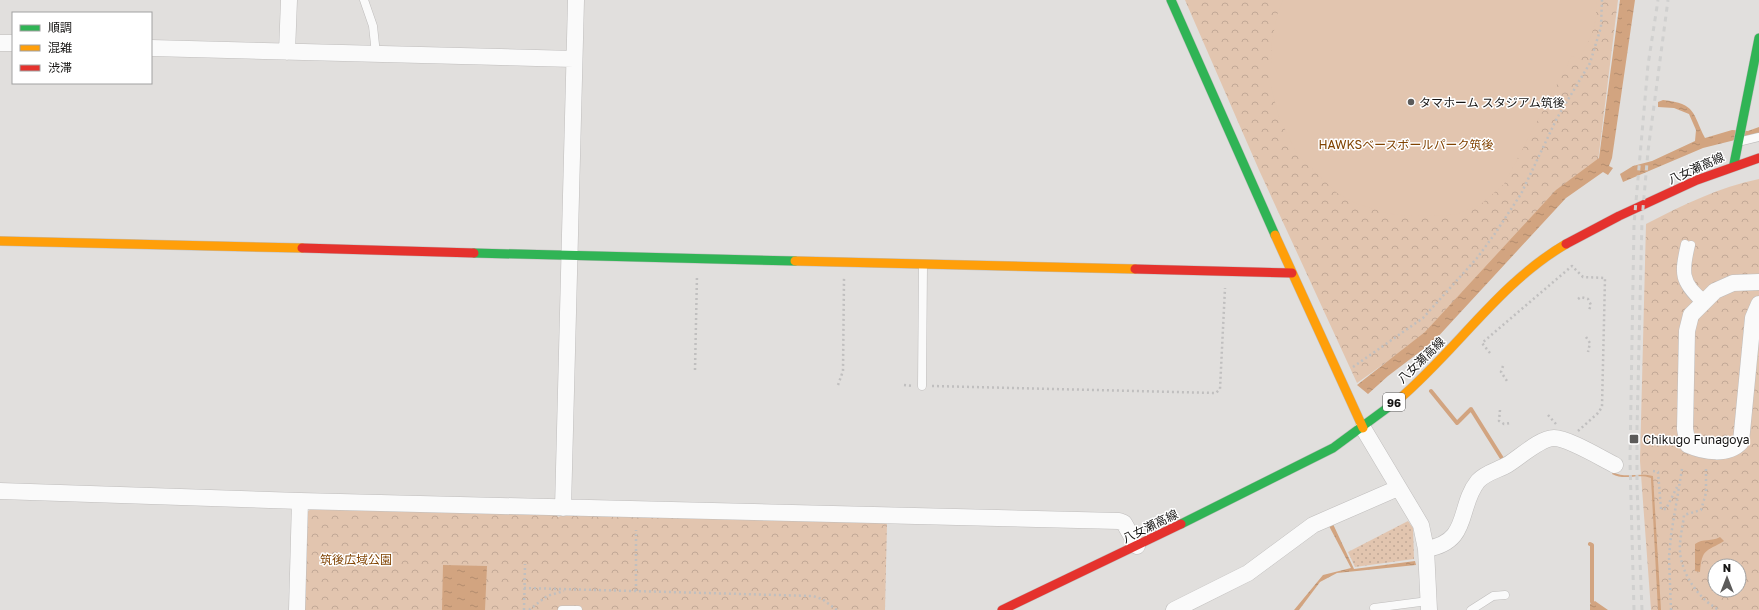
<svg xmlns="http://www.w3.org/2000/svg" width="1759" height="610" viewBox="0 0 1759 610" font-family="'Golos Text','Noto Sans JP',sans-serif">
	<style>
		.grass { fill: url(#grass-dots) }
		.forest { fill: url(#forest-crowns); fill-rule: evenodd }
		.pitch { fill: #e2c5af }
		.water { fill: url(#water-ripples) }
		.lines { fill: none; stroke-linecap: round; stroke-linejoin: round }
		.stream { stroke: #d2a480; stroke-width: 4 }
		.lane-casing { stroke: #bfbdbc; stroke-width: 9 }
		.street-casing { stroke: #bfbdbc; stroke-width: 17 }
		.fast-casing { stroke: #bfbdbc; stroke-width: 10 }
		.slow-casing { stroke: #bfbdbc; stroke-width: 10 }
		.jam-casing { stroke: #bfbdbc; stroke-width: 10 }
		.path { stroke: #c0bfbf; stroke-width: 2.5; stroke-dasharray: 2 3; stroke-linecap: butt }
		.lane { stroke: #fafafa; stroke-width: 8 }
		.street { stroke: #fafafa; stroke-width: 16 }
		.fast { stroke: #30b455; stroke-width: 9 }
		.slow { stroke: #ff9f0a; stroke-width: 9 }
		.jam { stroke: #e5322d; stroke-width: 9 }
		.rail { stroke: #d0d0cf; stroke-width: 3; stroke-dasharray: 5 5; stroke-linecap: butt }
		.poi-dot { fill: #5c5b5a; stroke: #fff; stroke-width: 1.5 }
		.labels { text-anchor: middle; dominant-baseline: central; stroke-width: 3; stroke-linejoin: round; paint-order: stroke }
		.shield { fill: #fff; stroke: #5b5a5a; stroke-width: 1 }
		.shield-label { font-size: 11px; font-weight: bold; fill: #151413 }
		.poi-label { font-size: 12px; fill: #151413; stroke: #fff; text-anchor: start }
		.park-label { font-size: 12px; fill: #804302; stroke: #fff }
		.street-label { font-size: 12px; fill: #151413; stroke: #fff }
	</style>
	<defs>
		<pattern id="grass-dots" width="8" height="8" patternUnits="userSpaceOnUse"><rect width="8" height="8" fill="#e2c5af"/><path d="M2 2h.1M6 6h.1" fill="none" stroke="#c1a896" stroke-width="1.8" stroke-linecap="round"/></pattern>
		<pattern id="forest-crowns" width="20" height="18" patternUnits="userSpaceOnUse"><rect width="20" height="18" fill="#e2c5af"/><path d="M2 6a3 3 0 1 1 6 0M12 15a3 3 0 1 1 6 0" fill="none" stroke="#c1a896"/></pattern>
		<pattern id="water-ripples" width="26" height="14" patternUnits="userSpaceOnUse"><rect width="26" height="14" fill="#d2a480"/><path d="M2 4q2-2 4 0t4 0M15 11q2-2 4 0t4 0" fill="none" stroke="#b38c6e"/></pattern>
	</defs>
	<rect width="100%" height="100%" fill="#e1dfdd"/>
	<path class="grass" d="M1408 521 1413 528 1414 559 1355 567 1348 552Z
		M887 523 885 610H882L879 527Z"/>
	<path class="forest" d="M1185 0H1618L1598 161 1423 336 1357 383 1259 170Z
		M1759 179V610H1651L1640 461 1646 224C1683 205 1719 187 1759 179ZM1715 566H1739V590H1715Z
		M313 507 556 513 558 517 568 513 886 521 883 610H303L305 514Z"/>
	<path class="pitch" d="M1283 0H1596C1598 26 1591 37 1579 59L1572 56 1504 184 1480 205 1457 214 1440 216 1399 215 1386 213 1355 203 1337 193 1297 154 1279 117 1271 87V65L1272 41 1277 15Z"/>
	<path class="water" d="M1620 0H1635L1612 158 1609 166 1613 168 1608 175 1603 172 1566 198 1434 341 1388 376 1368 394 1357 385 1425 332 1556 190 1599 158Z
		M1663 100C1697 104 1692 113 1705 138L1732 130 1748 131 1759 127V134L1703 148 1623 182 1620 174 1633 166 1652 161 1695 141 1696 130 1689 114 1674 108 1658 107V102Z
		M1613 472C1626 479 1639 472 1653 476L1661 610H1658L1651 478C1638 473 1625 481 1612 474Z
		M1333 524 1354 569 1415 561 1416 565 1337 573 1320 582 1299 610H1294L1323 575 1351 568 1329 526Z
		M1720 537 1724 541C1706 552 1702 548 1700 572L1695 571V544C1703 538 1712 542 1720 537Z
		M443 565 487 566 485 610H442Z
		M1595 601 1608 610H1590V604Z"/>
	<g class="lines">
		<path class="stream" d="M1431 391 1457 423 1471 409 1503 460
			M1590 544 1592 545V602"/>
		<defs>
			<path id="lane" d="M364 0 373 26 376 54
				M1738 142 1759 137
				M1685 244C1678 275 1678 282 1701 304
				M1691 245C1685 270 1683 283 1706 299
				M922 386 923 265
				M1374 608 1428 601
				M562 610H578
				M1471 610 1493 596 1505 595"/>
			<path id="street" d="M0 43H13
				M151 48 574 59
				M287 52 289 0
				M1759 282 1733 283 1715 291 1691 315 1687 331 1685 429 1688 445C1704 452 1728 456 1741 442L1753 318 1759 304
				M1363 428 1421 525 1426 549 1429 610
				M0 491 300 501 1119 521 1124 523 1137 546
				M563 508 576 0
				M1426 549C1471 542 1457 507 1478 481 1485 473 1498 470 1507 465 1519 458 1540 438 1554 438 1568 438 1601 458 1615 465
				M297 610 300 501
				M1174 610 1248 573 1313 525 1398 488"/>
			<path id="fast" d="M1171 0 1275 235
				M1734 164 1759 38
				M474 253 795 261
				M1181 524 1333 448 1398 400"/>
			<path id="slow" d="M1275 235 1363 428
				M0 241 302 248
				M795 261 1135 269
				M1398 400C1457 350 1499 283 1566 244"/>
			<path id="jam" d="M1566 244 1619 216 1697 180 1759 158
				M302 248 474 253
				M1135 269 1292 273
				M1002 610 1181 524"/>
		</defs>
		<use href="#lane" class="lane-casing"/>
		<use href="#street" class="street-casing"/>
		<use href="#fast" class="fast-casing"/>
		<use href="#slow" class="slow-casing"/>
		<use href="#jam" class="jam-casing"/>
		<path class="path" d="M1578 299 1581 297 1588 299 1591 305 1589 310
			M1586 337 1590 343 1588 352
			M1490 353 1482 343 1572 266 1583 277 1605 278 1602 407 1598 413 1578 431
			M1503 366 1501 372 1507 381
			M1353 367 1423 318 1477 258 1494 235 1521 194 1557 118 1590 63 1601 27 1602 0
			M695 370 697 275
			M838 385 843 371 844 278
			M904 385 913 386
			M932 386 1216 393 1220 389 1225 288
			M1500 410 1499 421 1504 424 1510 423
			M1548 415 1556 424
			M1706 469V493L1701 510 1684 515C1683 526 1679 540 1680 552 1682 575 1699 599 1719 610
			M1653 471 1658 472 1661 509H1666L1677 487
			M524 588 813 596 822 599 837 610
			M636 591V530
			M524 610 525 564
			M529 610 547 596 564 591
			M1671 610 1669 557 1671 535 1682 469"/>
		<use href="#lane" class="lane"/>
		<use href="#street" class="street"/>
		<use href="#fast" class="fast"/>
		<use href="#slow" class="slow"/>
		<use href="#jam" class="jam"/>
		<path class="rail" d="M1634 610 1630 461 1634 224 1648 65 1658 0
			M1642 610 1637 486V429L1642 220 1648 151 1668 0"/>
	</g>
	<g class="poi-dot">
		<circle cx="1411" cy="102" r="4"/>
		<rect x="1629" y="434" width="10" height="10" rx="2"/>
	</g>
	<g class="labels">
		<rect class="shield" x="1383" y="393" width="22" height="18" rx="3"/>
		<g class="shield-label">
			<text x="1394" y="402">96</text>
		</g>
		<g class="poi-label">
			<text x="1419" y="102">タマホーム スタジアム筑後</text>
			<text x="1643" y="439">Chikugo Funagoya</text>
		</g>
		<g class="park-label">
			<text x="1406" y="144">HAWKSベースボールパーク筑後</text>
			<text x="356" y="559">筑後広域公園</text>
		</g>
		<g class="street-label">
			<text transform="translate(1696 168) rotate(-24)">八女瀬高線</text>
			<text transform="translate(1421 360) rotate(-44)">八女瀬高線</text>
			<text transform="translate(1150 526) rotate(-26)">八女瀬高線</text>
		</g>
	</g>
	<rect x="12" y="12" width="140" height="72" fill="#ffffff" stroke="#a1a1a1"/>
	<rect x="20" y="25" width="20" height="6" fill="#30b455" stroke="#a1a1a1"/>
	<text x="48" y="32" font-size="12" fill="#151413">順調</text>
	<rect x="20" y="45" width="20" height="6" fill="#ff9f0a" stroke="#a1a1a1"/>
	<text x="48" y="52" font-size="12" fill="#151413">混雑</text>
	<rect x="20" y="65" width="20" height="6" fill="#e5322d" stroke="#a1a1a1"/>
	<text x="48" y="72" font-size="12" fill="#151413">渋滞</text>
	<g transform="translate(1727 578)"><circle r="19" fill="#ffffff" stroke="#a1a1a1"/>
	<path d="M0-3L7 15L0 10L-7 15Z" fill="#5c5b5a"/>
	<text y="-6" font-size="11" font-weight="bold" text-anchor="middle" fill="#151413">N</text>
	</g>
</svg>
